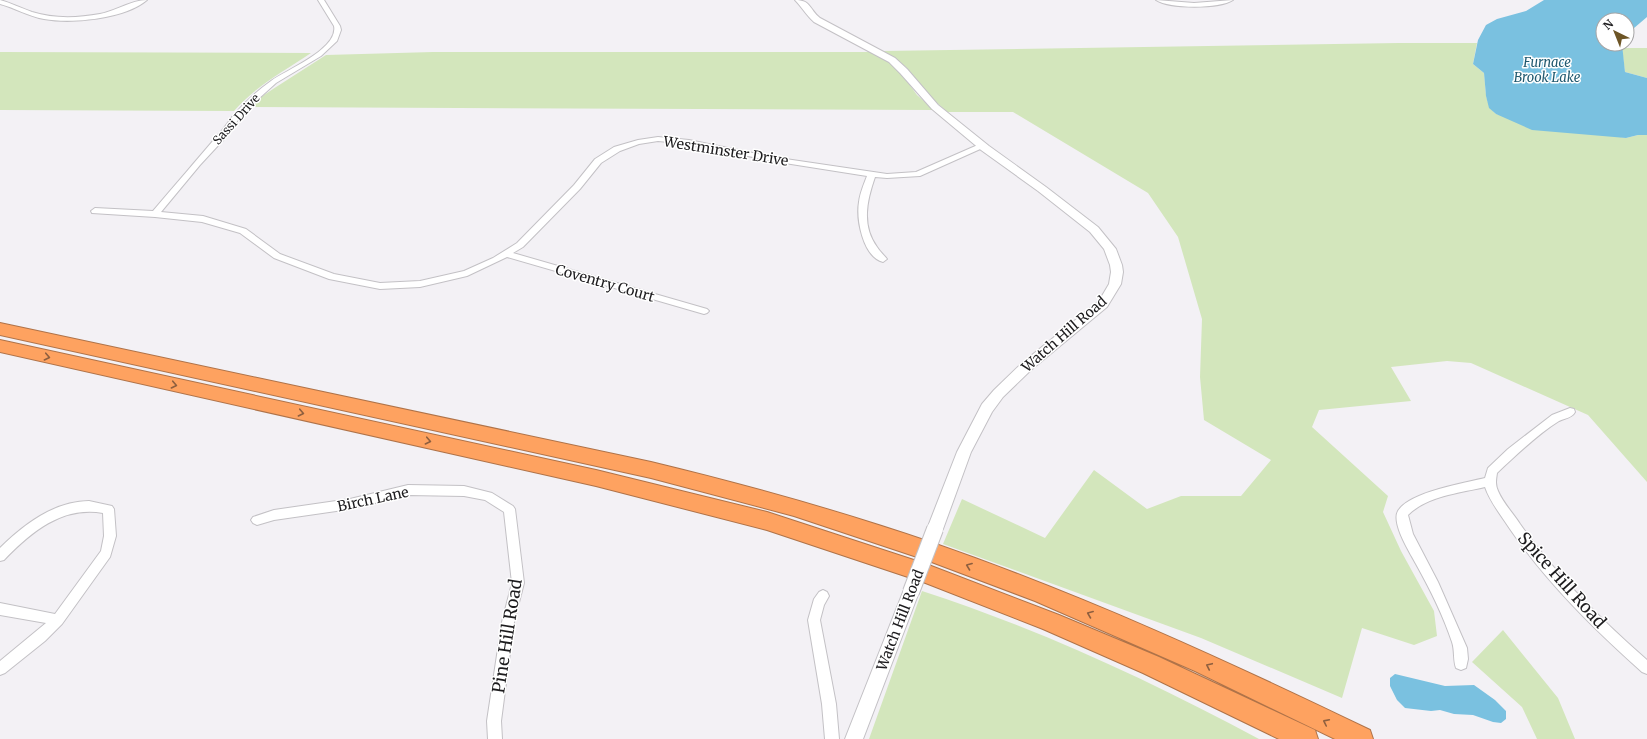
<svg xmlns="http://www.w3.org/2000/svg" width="1647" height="739" viewBox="0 0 1647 739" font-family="Merriweather,serif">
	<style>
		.green { fill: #d3e6bc }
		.water { fill: #7ac1e0 }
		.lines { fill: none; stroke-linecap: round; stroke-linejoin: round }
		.minor-casing { stroke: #c3c1c5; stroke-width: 2 }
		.tertiary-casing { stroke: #c3c1c5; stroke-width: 2 }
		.motorway-casing { stroke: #af7349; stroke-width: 2 }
		.minor { fill: #fff; fill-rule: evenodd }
		.tertiary { fill: #fff; fill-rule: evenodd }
		.motorway { fill: #fea260; fill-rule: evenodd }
		.tertiary-bridge-casing { stroke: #c3c1c5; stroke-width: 18; stroke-linecap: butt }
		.tertiary-bridge { stroke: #fff; stroke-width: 16 }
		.oneway { stroke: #8e5f3f }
		.labels { text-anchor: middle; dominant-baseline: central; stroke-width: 3; stroke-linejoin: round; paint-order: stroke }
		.far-street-label { font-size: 12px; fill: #1d1c1e; stroke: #fff }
		.far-water-label { font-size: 13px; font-style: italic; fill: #20596f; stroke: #fff }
		.street-label { font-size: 14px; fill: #1d1c1e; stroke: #fff }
		.near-street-label { font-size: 17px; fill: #1d1c1e; stroke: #fff }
	</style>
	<rect width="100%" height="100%" fill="#f3f1f5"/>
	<path class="green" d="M1399 43H1477L1473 64 1484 73C1486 88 1484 104 1496 114L1626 138 1638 135H1647V482L1588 415 1471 363 1447 361 1391 367 1411 401 1319 410 1312 427 1388 496 1383 512 1401 551 1434 611 1437 636 1414 645 1362 628 1342 698 1201 638 943 544 962 499 1045 538 1094 470 1147 509 1181 496H1241L1271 460 1204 420 1200 377 1202 319 1178 237 1148 193 1013 112H947L922 89 906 67 882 51Z
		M1622 48H1647V78L1625 72Z
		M0 52 311 53C283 72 257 85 234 111L0 110Z
		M433 52H874L889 61 904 77 917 95 934 110 250 107 255 101 273 89 326 55Z
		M922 591C1039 629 1151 681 1259 739H869Z
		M1503 630 1558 698 1575 739H1537L1522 707 1472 662Z"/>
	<path class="water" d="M1544 0H1647V17L1627 34V20H1603V44H1622L1625 72 1647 78V135H1638L1626 138 1532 130 1496 114 1489 108 1486 96 1484 73 1473 64 1478 40 1486 25 1497 19 1526 11Z
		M1395 674 1445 686 1474 685 1495 700 1506 711V719L1501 723 1493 722 1473 715 1454 714 1440 710 1431 711 1405 708 1397 700 1390 686V678Z"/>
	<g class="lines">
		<defs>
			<path id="minor" d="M0 0C11 3 21 8 32 12 54 19 78 18 100 14 116 11 131 0 147 0 125 19 71 24 44 19 28 16 15 8 0 4Z
				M318 0H324L340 26 341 30 337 41 321 56 276 83 256 101 238 120 225 138 200 165 161 212 203 216 246 229 280 254 334 274 380 283 420 281 464 271 493 258 517 243 574 185 595 159 614 147 638 140 658 137 689 140 772 157 887 174 916 172 980 144H983L987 146 920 176 887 178 875 177C867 200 861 225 877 247 880 252 884 255 887 259L883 262C863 257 856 219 859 202 860 193 864 184 867 176L772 161 689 144 658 141 639 144 620 151 601 163 580 189 523 247 513 253 707 309 709 311 707 313 704 314 507 257 467 276 420 287 380 289 329 279 274 258 240 233 202 222 155 217 92 213 91 211 95 208 153 211C174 186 196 161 218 135 224 129 228 122 233 116 244 103 257 91 271 81 286 70 339 49 334 26Z
				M1156 0 1194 3 1233 0C1220 9 1169 9 1156 0Z
				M1570 408 1574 409 1575 412C1572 418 1565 418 1559 421 1538 434 1515 456 1497 473 1496 480 1495 484 1498 491 1503 503 1513 513 1520 524 1556 575 1600 619 1647 660V674L1642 672C1594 629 1547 583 1510 529 1501 515 1490 502 1485 487 1460 493 1427 496 1408 515L1413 534 1438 582 1467 648 1468 659 1466 668 1461 670 1456 668C1453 660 1455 651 1452 642 1443 615 1430 589 1416 564 1410 553 1391 523 1398 511 1409 492 1465 483 1485 478L1488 468 1508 449 1552 415Z
				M408 485 464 486 492 493 513 506 515 509 524 583 514 622 501 721 502 739H488L487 721 502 622 512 583 504 512 485 500 464 496 408 495 350 509 274 520 257 525 253 523 251 520 253 517 274 510 350 499Z
				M89 501 112 506 114 509 116 536 110 557 62 624 45 641 5 673 0 675V661L46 623 0 615V603L55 614 101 551 104 536 103 513C62 506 31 532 4 560L0 561V548C23 525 55 501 89 501Z
				M823 590 827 592 829 596 824 605 820 620 836 704 839 739H825L822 704 808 620 814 599 819 592Z"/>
			<path id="tertiary" d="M795 0C811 0 809 9 820 18L895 58 907 69 938 105 989 146 1046 187 1098 227 1116 249 1122 265 1123 272 1121 284 1107 307 1031 370 1003 397 992 412 971 452 943 529 940 534 935 535 930 534 927 529 957 452 982 404 994 390 1022 363 1099 301 1109 284 1111 272 1110 265 1104 249 1090 232 1038 191 981 150 932 109 900 73 889 62 814 22C806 15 802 7 795 0Z
				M911 585 917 587 919 592 863 739H845L903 592 905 587Z"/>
			<path id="motorway" d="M0 323 651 462C746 485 840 511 933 543 1083 595 1227 661 1370 730L1373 739H1335L1195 671 1035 601 929 561 794 516 651 478 0 335Z
				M0 340 596 470 767 512 926 564 1059 615 1159 657 1315 730 1318 739H1279L1143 673 1043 629 923 582 767 530 596 486 0 352Z"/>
		</defs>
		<use href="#minor" class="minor-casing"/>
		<use href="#tertiary" class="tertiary-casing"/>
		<use href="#motorway" class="motorway-casing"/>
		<use href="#minor" class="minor"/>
		<use href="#tertiary" class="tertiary"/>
		<use href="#motorway" class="motorway"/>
		<defs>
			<path id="tertiary-bridge" d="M911 592 935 529"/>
		</defs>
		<use href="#tertiary-bridge" class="tertiary-bridge-casing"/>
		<use href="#tertiary-bridge" class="tertiary-bridge"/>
	</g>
	<defs><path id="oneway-chevron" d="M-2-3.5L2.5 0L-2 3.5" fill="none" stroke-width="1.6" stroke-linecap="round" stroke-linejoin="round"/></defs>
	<g class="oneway">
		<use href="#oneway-chevron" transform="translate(47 357) rotate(12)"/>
		<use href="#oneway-chevron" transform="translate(174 385) rotate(12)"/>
		<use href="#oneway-chevron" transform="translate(301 413) rotate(12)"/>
		<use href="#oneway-chevron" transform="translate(428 441) rotate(12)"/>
		<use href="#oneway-chevron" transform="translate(969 566) rotate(-159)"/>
		<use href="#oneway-chevron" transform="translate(1090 614) rotate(-158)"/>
		<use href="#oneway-chevron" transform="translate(1209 666) rotate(-155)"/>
		<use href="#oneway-chevron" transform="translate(1326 722) rotate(-154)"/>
	</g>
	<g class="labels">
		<g class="far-street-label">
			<text transform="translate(236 119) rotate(-48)">Sassi Drive</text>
		</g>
		<g class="far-water-label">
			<text x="1547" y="62">Furnace<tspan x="1547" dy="15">Brook Lake</tspan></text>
		</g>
		<g class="street-label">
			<text transform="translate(726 151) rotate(9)">Westminster Drive</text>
			<text transform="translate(605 283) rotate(16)">Coventry Court</text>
			<text transform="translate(1064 334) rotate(-41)">Watch Hill Road</text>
			<text transform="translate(373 499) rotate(-12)">Birch Lane</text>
			<text transform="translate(900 620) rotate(-69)">Watch Hill Road</text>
		</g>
		<g class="near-street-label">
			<text transform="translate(1562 580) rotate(48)">Spice Hill Road</text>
			<text transform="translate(507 636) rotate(-81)">Pine Hill Road</text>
		</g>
	</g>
	<g transform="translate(1615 32) rotate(317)"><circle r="19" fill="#ffffff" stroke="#a5a4a5"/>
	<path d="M0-3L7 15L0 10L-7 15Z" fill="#6d5526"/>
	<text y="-6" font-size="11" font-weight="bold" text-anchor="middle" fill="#1d1c1e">N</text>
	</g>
</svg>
